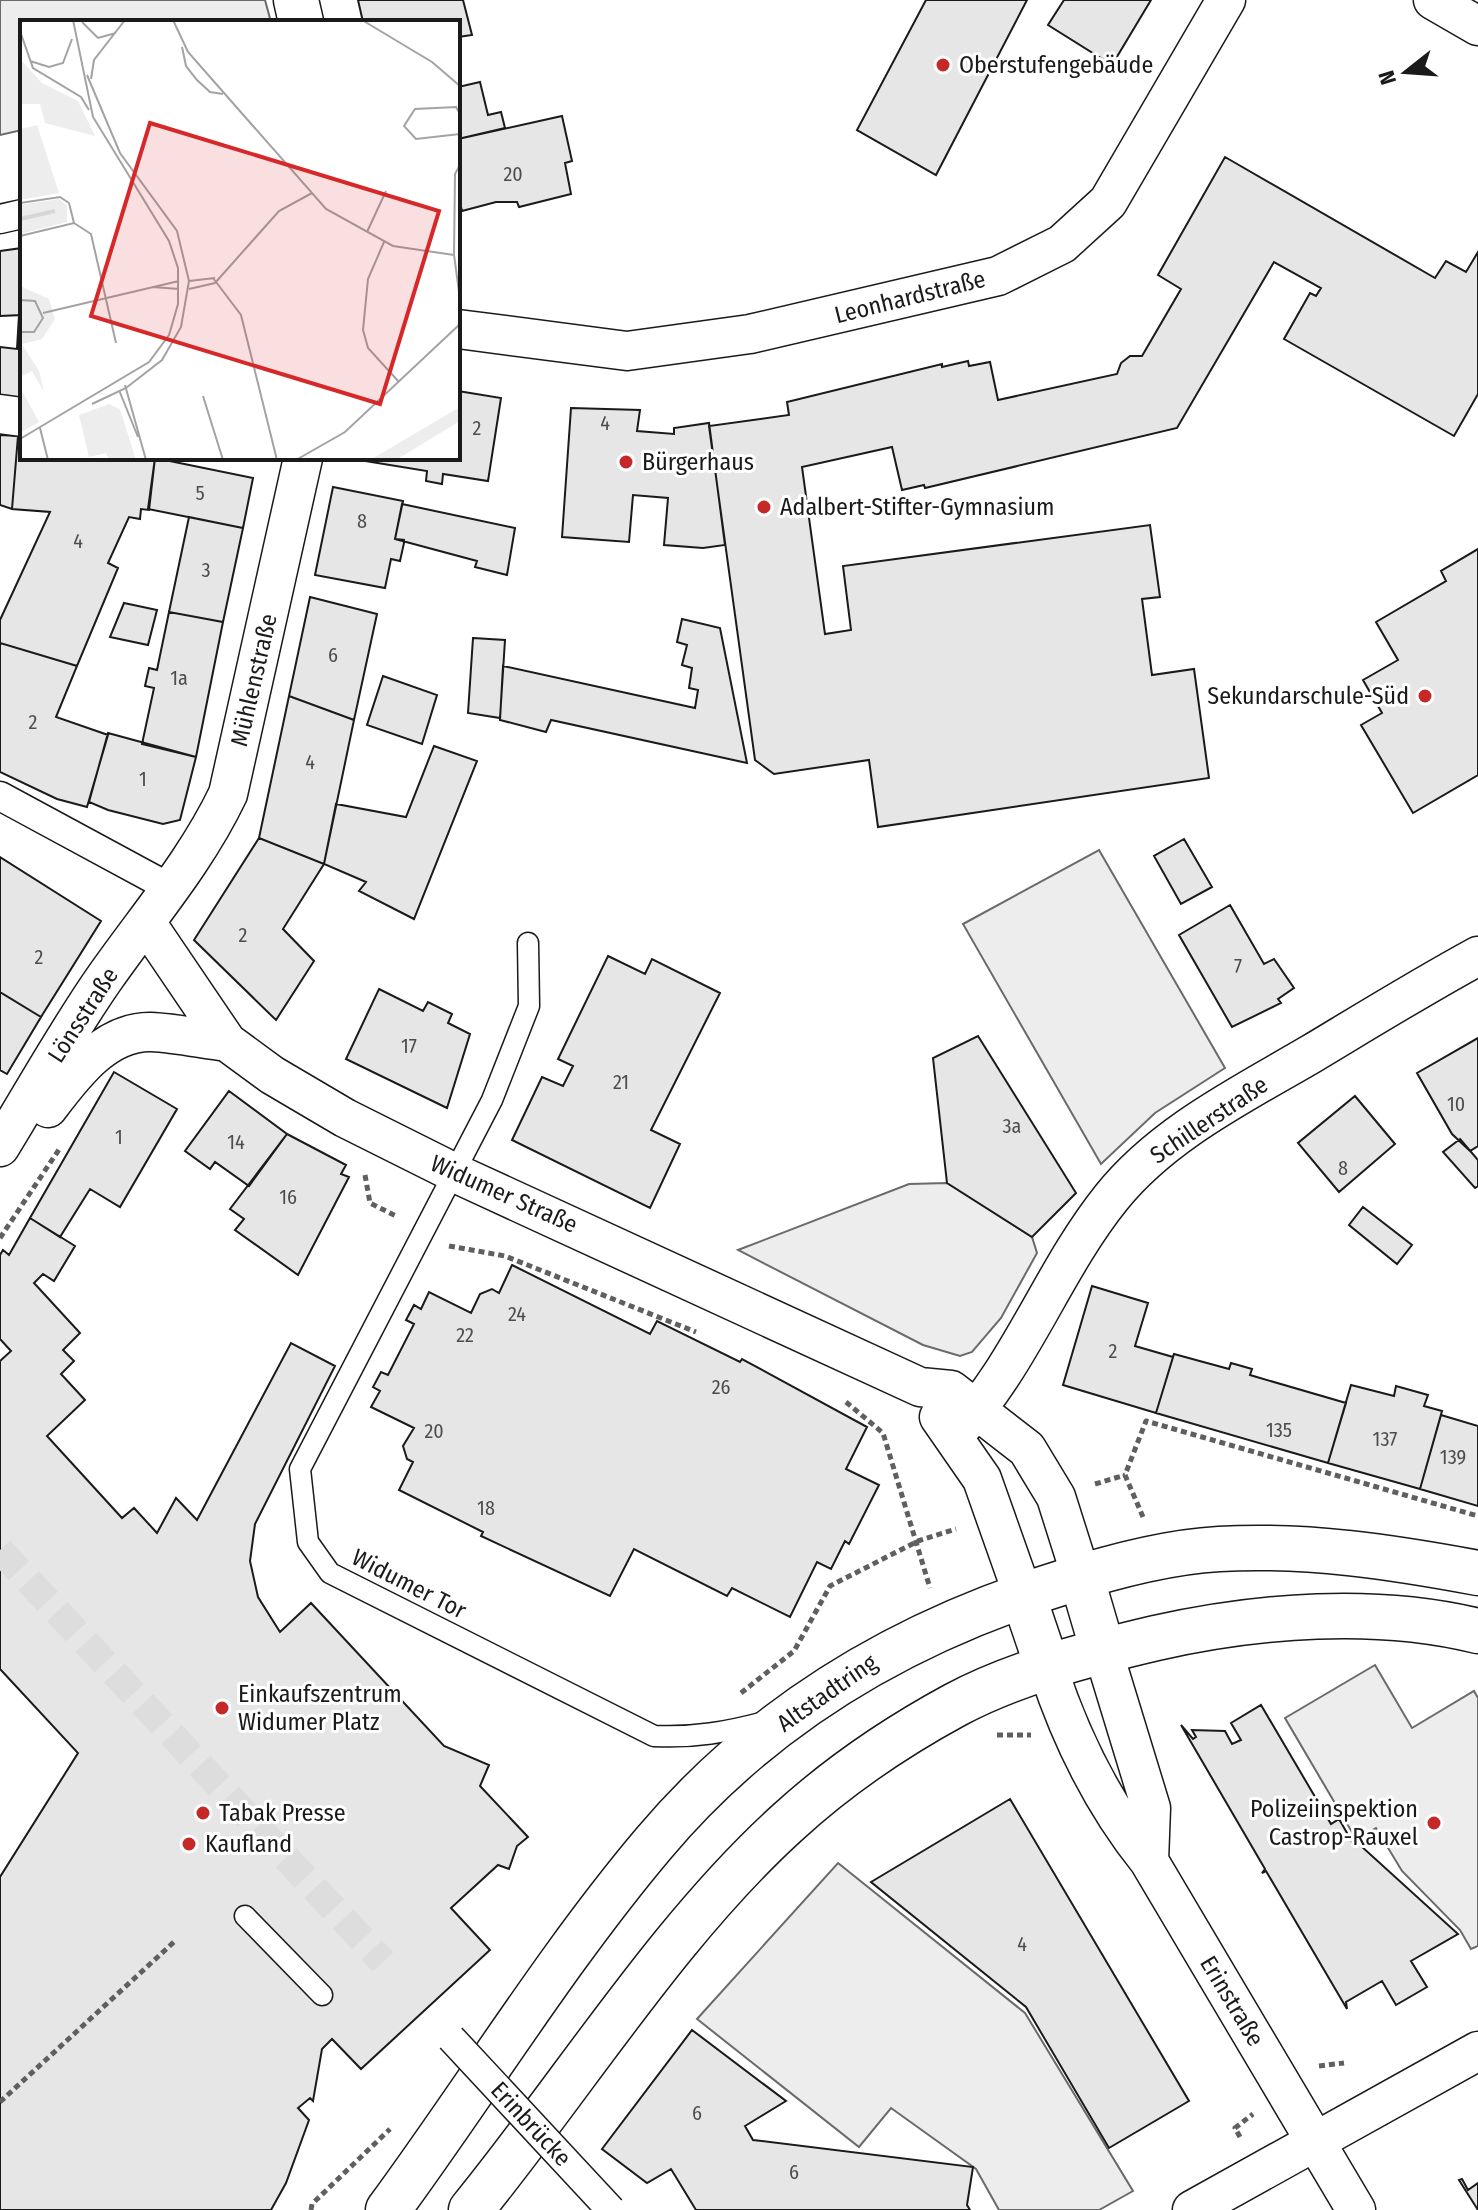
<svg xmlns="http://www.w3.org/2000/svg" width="1478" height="2210" viewBox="0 0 1478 2210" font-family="'Fira Sans Condensed',sans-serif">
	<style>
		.built { fill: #ededed; stroke: #6a6a6a; stroke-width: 2 }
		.building { fill: #e6e6e6; stroke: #1a1a1a; stroke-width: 2 }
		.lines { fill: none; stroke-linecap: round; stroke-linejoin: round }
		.pedestrian-tunnel { stroke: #ddd; stroke-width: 28; stroke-dasharray: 28 14; stroke-linecap: butt }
		.service-casing { stroke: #1a1a1a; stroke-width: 23 }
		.pedestrian-casing { stroke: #1a1a1a; stroke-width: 31 }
		.minor-casing { stroke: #1a1a1a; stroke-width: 41 }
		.tertiary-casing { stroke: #1a1a1a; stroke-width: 47 }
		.secondary-casing { stroke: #1a1a1a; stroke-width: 47 }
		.path { stroke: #5f5f5f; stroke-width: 5; stroke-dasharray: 6 4; stroke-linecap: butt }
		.service { stroke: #fff; stroke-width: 20 }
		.pedestrian { stroke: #fff; stroke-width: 28 }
		.minor { stroke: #fff; stroke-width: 38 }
		.tertiary { stroke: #fff; stroke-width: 44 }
		.secondary { stroke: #fff; stroke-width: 44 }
		.pedestrian-bridge-casing { stroke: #1a1a1a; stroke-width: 31; stroke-linecap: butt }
		.pedestrian-bridge { stroke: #fff; stroke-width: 28 }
		.poi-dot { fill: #c62828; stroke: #fff; stroke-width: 3 }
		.labels { text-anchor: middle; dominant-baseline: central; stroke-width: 6; stroke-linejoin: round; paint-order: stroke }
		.number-label { font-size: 20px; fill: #4d4d4d }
		.poi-label { font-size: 24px; fill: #1a1a1a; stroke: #fff; text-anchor: start }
		.street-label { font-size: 24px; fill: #1a1a1a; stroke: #fff }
		.inset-river { fill: none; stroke: #d7d7d7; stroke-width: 4 }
		.inset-road { fill: none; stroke: #a3a3a3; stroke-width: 2 }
		.view { fill: #d62828; fill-opacity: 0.15; stroke: #d62828; stroke-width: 4 }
		.inset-edge { fill: none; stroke: #1a1a1a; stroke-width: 4 }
	</style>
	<rect width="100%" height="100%" fill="#fff"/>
	<path class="built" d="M0 0H265L271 22H22V130L0 135Z
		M1099 850 1225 1068 1155 1113 1101 1164 963 924Z
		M947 1183 1032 1237 1037 1253 1001 1318 972 1352 960 1356 923 1345 738 1250 909 1184Z
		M1375 1665 1412 1728 1474 1691 1478 1698V1946L1471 1949 1460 1930 1402 1871 1376 1828 1356 1839 1285 1718Z
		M838 1863 1025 2013 1133 2191 1099 2210H999L976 2169 891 2108 859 2147 697 2019Z"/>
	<path class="building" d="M358 0H463L472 35 458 37V22H363Z
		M926 0H1027L936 175 857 130Z
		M1064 0H1151L1112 65 1048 25Z
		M480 82 488 115 501 112 505 128 458 139V87Z
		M562 116 572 161 565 163 571 194 519 207 517 202H496L462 211 458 195V139Z
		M1225 157 1435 278 1446 261 1466 272 1478 252V394L1454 436 1284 339 1310 293 1316 296 1321 288 1274 262 1177 428 925 488 924 485 902 490 892 447 802 467 825 634 851 630 843 566 1150 525 1160 597 1142 599 1152 675 1194 669 1209 778 878 827 869 760 774 774 755 760 709 426 789 415 787 402 942 364V367L968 361 969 366 990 362 998 400 1117 374 1121 363 1130 356H1142L1181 289 1158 275Z
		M22 248V315L0 316V251Z
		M19 315H22V403L0 401V347L17 349Z
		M458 391 501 398 488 481 443 474 442 484 426 481 427 471 353 459 458 458Z
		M571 408 640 410 637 431 674 434V428L709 423 725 545 703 548 664 545 668 498 633 495 629 542 562 537Z
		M0 435 18 436 12 509 0 505Z
		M18 436 22 437V458H155L149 510 141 509 140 519 129 517 108 563 118 568 77 666 0 643V620L50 512 12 509Z
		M155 458 253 478 243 528 148 509Z
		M333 487 403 501 395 539 404 540V543L400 561 391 559 385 588 315 575Z
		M402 504 515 528 507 575 475 567 477 561 395 539Z
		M189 517 243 528 223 622 169 612Z
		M1478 549V775L1413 813 1361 725 1382 713 1363 680 1398 660 1376 622 1446 581 1441 571Z
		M310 597 377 614 354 720 289 696Z
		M124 603 157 610 148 645 110 637Z
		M169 612 223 622 196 757 142 744 154 688 145 686 149 668 157 670Z
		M682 619 720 628 747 763 551 720 546 732 500 720 503 666 695 708 698 690 689 688 692 668 682 665 687 645 677 642Z
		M473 638 505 640 500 718 468 713Z
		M0 643 77 666 56 717 108 735 87 807 57 799 0 772Z
		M383 676 437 695 422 744 367 725Z
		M289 696 354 720 324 864 259 838Z
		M108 733 196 757 180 820 163 824 108 810 89 802Z
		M434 746 477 761 414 919 359 891 366 882 324 864 336 804 406 817Z
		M259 838 324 864 283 929 314 961 276 1020 194 940Z
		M1184 839 1212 887 1181 904 1154 856Z
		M0 857 101 921 41 1017 0 992Z
		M1230 905 1264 964 1274 959 1294 988 1278 999 1281 1003 1232 1027 1179 935Z
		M608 956 645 974 652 959 720 993 651 1130 680 1144 650 1208 512 1140 542 1077 563 1086 573 1066 558 1059Z
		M379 989 423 1011 428 1002 452 1014 448 1023 470 1034 447 1108 346 1059Z
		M0 992 41 1017 7 1074 0 1070Z
		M978 1036 1076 1193 1032 1237 947 1183 933 1058Z
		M1478 1038V1146L1470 1151 1452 1134 1417 1073Z
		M114 1072 177 1109 120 1207 90 1189 60 1237 30 1218Z
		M229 1091 287 1134 249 1186 215 1162 210 1169 185 1151Z
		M1355 1096 1395 1144 1339 1192 1298 1143Z
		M287 1134 346 1165 341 1174 349 1177 298 1275 235 1230 244 1219 230 1209Z
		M1460 1139 1478 1160V1186L1475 1188 1443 1152Z
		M1363 1207 1412 1245 1397 1264 1349 1225Z
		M30 1218 75 1246 54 1281 43 1274 34 1283 80 1333 63 1350 74 1361 61 1374 85 1400 47 1436 122 1518 134 1508 157 1533 176 1498 197 1520 291 1343 335 1366 255 1524 250 1561 258 1597 280 1632 311 1603 444 1746 489 1765 480 1786 528 1837 517 1846 509 1869 498 1865 451 1908 490 1950 361 2069 332 2039 322 2049 313 2101 310 2098 298 2108 309 2120 286 2183 271 2210H0V1877L78 1753 0 1669V1361L11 1351 0 1339V1255L3 1250 9 1255Z
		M512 1265 650 1334 657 1321 740 1362 742 1359 867 1427 846 1469 879 1485 849 1544 845 1541 831 1569 817 1562 790 1617 732 1588 727 1596 634 1549 610 1596 481 1536 483 1532 399 1490 413 1462 407 1459 403 1446 414 1428 371 1407 380 1391 373 1387 381 1372 388 1375 414 1324 406 1320 414 1305 421 1309 429 1292 471 1313 480 1294 492 1289 499 1293Z
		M1092 1286 1148 1303 1135 1346 1173 1357 1156 1413 1063 1385Z
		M1174 1354 1229 1369 1231 1363 1252 1369 1250 1375 1346 1403 1328 1463 1156 1413Z
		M1351 1385 1394 1396 1396 1386 1428 1395 1424 1406 1442 1411 1420 1489 1328 1463Z
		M1441 1415 1478 1426V1506L1420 1489Z
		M1261 1705 1331 1824 1339 1819 1355 1847 1362 1843 1361 1846 1458 1934 1411 1961 1427 1987 1396 2005 1382 1981 1346 2002 1347 2009 1266 1871 1262 1873 1265 1869 1181 1725 1193 1739 1196 1737 1192 1730 1225 1731 1232 1744 1241 1740 1231 1723Z
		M1010 1799 1189 2101 1109 2148 1026 2007 871 1882Z
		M692 2030 786 2101 745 2126 753 2140 973 2167 967 2205 970 2210H696L671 2169 647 2183 602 2149Z
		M1462 2179 1468 2190 1478 2183V2210L1459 2180Z"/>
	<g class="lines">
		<path class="pedestrian-tunnel" d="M0 1550 383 1962"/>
		<defs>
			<path id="service" d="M528 943 529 1006 492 1100 300 1469 308 1542 330 1573 654 1736C694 1738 727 1732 765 1722
				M245 1916 322 1995"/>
			<path id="pedestrian" d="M0 219 22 214
				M0 796 172 889"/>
			<path id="minor" d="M1433 0 1478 26
				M458 329 627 351 750 334 998 276 1062 244 1108 202 1226 0
				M0 414 22 417
				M147 924 227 1042 272 1075 345 1118 457 1174 920 1387 951 1390 1027 1449 1056 1497 1081 1576
				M48 1108C73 1075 105 1031 151 1032 176 1033 202 1039 227 1042
				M0 1147C35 1090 68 1030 106 976 149 915 196 861 228 794L303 458
				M939 1417 982 1479 1023 1595
				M954 1435C1021 1366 1051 1273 1111 1198 1162 1134 1241 1095 1311 1054 1366 1021 1421 987 1478 956
				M1103 1651 1151 1808 1149 1861
				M1048 1669C1071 1739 1103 1804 1149 1861L1356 2210
				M1192 2210 1478 2051"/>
			<path id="tertiary" d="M296 0 301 22"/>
			<path id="secondary" d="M1081 1576 1103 1651
				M1023 1595 1048 1669
				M388 2210C477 2089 556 1959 654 1843 761 1716 901 1633 1058 1584 1110 1567 1165 1552 1219 1549 1307 1544 1392 1557 1478 1573
				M471 2210C573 2085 668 1931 787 1823 836 1778 896 1737 955 1705 1014 1673 1092 1653 1156 1638 1259 1615 1375 1606 1478 1631"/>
		</defs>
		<use href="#service" class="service-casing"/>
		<use href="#pedestrian" class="pedestrian-casing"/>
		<use href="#minor" class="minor-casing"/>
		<use href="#tertiary" class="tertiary-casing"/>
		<use href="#secondary" class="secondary-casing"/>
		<path class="path" d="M365 1175 370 1203 396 1216
			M0 1238 60 1148
			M449 1246 505 1256 696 1332
			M846 1402 883 1433 930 1588
			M1095 1484 1125 1475
			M1143 1517 1125 1475 1146 1421 1478 1516
			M741 1693 794 1651 830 1586 918 1541 956 1529
			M997 1735H1031
			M1319 2066 1344 2063
			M0 2102 175 1941
			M1240 2137 1235 2128 1253 2114
			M311 2210 312 2204 390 2129"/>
		<use href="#service" class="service"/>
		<use href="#pedestrian" class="pedestrian"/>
		<use href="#minor" class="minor"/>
		<use href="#tertiary" class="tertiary"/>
		<use href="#secondary" class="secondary"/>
		<defs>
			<path id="pedestrian-bridge" d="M451 2038 611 2210"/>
		</defs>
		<use href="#pedestrian-bridge" class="pedestrian-bridge-casing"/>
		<use href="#pedestrian-bridge" class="pedestrian-bridge"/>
	</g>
	<g class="poi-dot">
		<circle cx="943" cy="65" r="8"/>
		<circle cx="626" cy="462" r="8"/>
		<circle cx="764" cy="507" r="8"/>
		<circle cx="1425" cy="696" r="8"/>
		<circle cx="222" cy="1708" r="8"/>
		<circle cx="203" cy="1813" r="8"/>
		<circle cx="1434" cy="1823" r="8"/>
		<circle cx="189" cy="1844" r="8"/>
	</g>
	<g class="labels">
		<g class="number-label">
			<text x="513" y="174">20</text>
			<text x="605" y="423">4</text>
			<text x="477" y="428">2</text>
			<text x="200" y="493">5</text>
			<text x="362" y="521">8</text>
			<text x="78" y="541">4</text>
			<text x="206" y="570">3</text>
			<text x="333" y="655">6</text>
			<text x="179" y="678">1a</text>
			<text x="33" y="722">2</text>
			<text x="310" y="762">4</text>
			<text x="143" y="779">1</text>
			<text x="243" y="935">2</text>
			<text x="39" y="957">2</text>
			<text x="1238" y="966">7</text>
			<text x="409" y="1046">17</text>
			<text x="621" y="1082">21</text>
			<text x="1456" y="1104">10</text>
			<text x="1012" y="1126">3a</text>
			<text x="119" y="1137">1</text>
			<text x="236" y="1142">14</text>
			<text x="1343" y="1168">8</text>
			<text x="288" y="1197">16</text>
			<text x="517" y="1314">24</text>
			<text x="465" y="1335">22</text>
			<text x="1113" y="1351">2</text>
			<text x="721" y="1387">26</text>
			<text x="1279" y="1430">135</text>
			<text x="434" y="1431">20</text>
			<text x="1385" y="1439">137</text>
			<text x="1453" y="1457">139</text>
			<text x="486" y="1508">18</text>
			<text x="1022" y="1944">4</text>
			<text x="697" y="2113">6</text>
			<text x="794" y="2172">6</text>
		</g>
		<g class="poi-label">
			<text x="959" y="65">Oberstufengebäude</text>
			<text x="642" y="462">Bürgerhaus</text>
			<text x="780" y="507">Adalbert-Stifter-Gymnasium</text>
			<text x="1409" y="696" text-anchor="end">Sekundarschule-Süd</text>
			<text x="238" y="1694">Einkaufszentrum<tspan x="238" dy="28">Widumer Platz</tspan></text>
			<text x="1418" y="1809" text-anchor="end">Polizeiinspektion<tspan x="1418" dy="28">Castrop-Rauxel</tspan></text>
			<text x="219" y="1813">Tabak Presse</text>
			<text x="205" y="1844">Kaufland</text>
		</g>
		<g class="street-label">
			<text transform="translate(910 297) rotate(-14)">Leonhardstraße</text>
			<text transform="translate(254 680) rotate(-77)">Mühlenstraße</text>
			<text transform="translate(83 1015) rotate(-57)">Lönsstraße</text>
			<text transform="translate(1209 1120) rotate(-34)">Schillerstraße</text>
			<text transform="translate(504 1194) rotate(24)">Widumer Straße</text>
			<text transform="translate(409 1584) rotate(27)">Widumer Tor</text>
			<text transform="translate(827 1693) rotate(-35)">Altstadtring</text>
			<text transform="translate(1232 2001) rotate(59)">Erinstraße</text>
			<text transform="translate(531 2124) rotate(47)">Erinbrücke</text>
		</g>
	</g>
	<g transform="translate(20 20)">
		<rect width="440" height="440" fill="#fff"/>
		<path d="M0 39 22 63 58 81 75 116 25 103 20 84H0ZM17 105 39 173 0 180V109ZM39 179 47 186V202L0 214V185ZM0 266 29 279 35 299 22 319 2 324 19 351 24 372 12 351 0 357ZM0 367 19 402 0 413ZM89 384 100 389 116 440H89L86 433 69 437 59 395ZM440 387V401L376 440H350Z" fill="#ededed"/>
		<path class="inset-river" d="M0 199 35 191"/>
		<path class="inset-road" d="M153 0 168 32 306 189 373 226 434 235M342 0 412 42 440 66M62 2 78 18 96 13M0 11 13 48 61 77 69 90M162 27 166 46 177 60 190 72 203 74M10 41 29 47 43 43 52 19M67 55 100 133 157 211 169 261 161 307 142 340 106 368 72 384M71 59 74 40 105 0M440 94 436 87 395 89 384 106 396 119 440 114M440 145 435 154 434 235 440 279M0 183 40 177 49 183 54 203M347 212 366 171M0 216 54 203 71 214 96 323M364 222 348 259 343 310 348 328 379 362M193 258 221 295 257 440M169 261 195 258M132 267 159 269M169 269 195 263 259 191 292 173M0 280 15 281 23 298 14 312H0M23 293 159 261M105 365 126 440M99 370 118 417M183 376 203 440M20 408 28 440M0 419 129 342 149 315 158 284V248L149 221 73 97 53 0M276 440 325 412 440 304"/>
		<path class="view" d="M130 103 419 191 360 384 71 296Z"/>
		<rect width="440" height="440" class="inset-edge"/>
	</g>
	<g transform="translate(1406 72) rotate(253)" stroke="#ffffff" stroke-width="6" paint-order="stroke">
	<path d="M0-6L14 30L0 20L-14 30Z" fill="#1a1a1a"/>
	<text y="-12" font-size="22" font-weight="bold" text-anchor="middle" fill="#1a1a1a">N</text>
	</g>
</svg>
